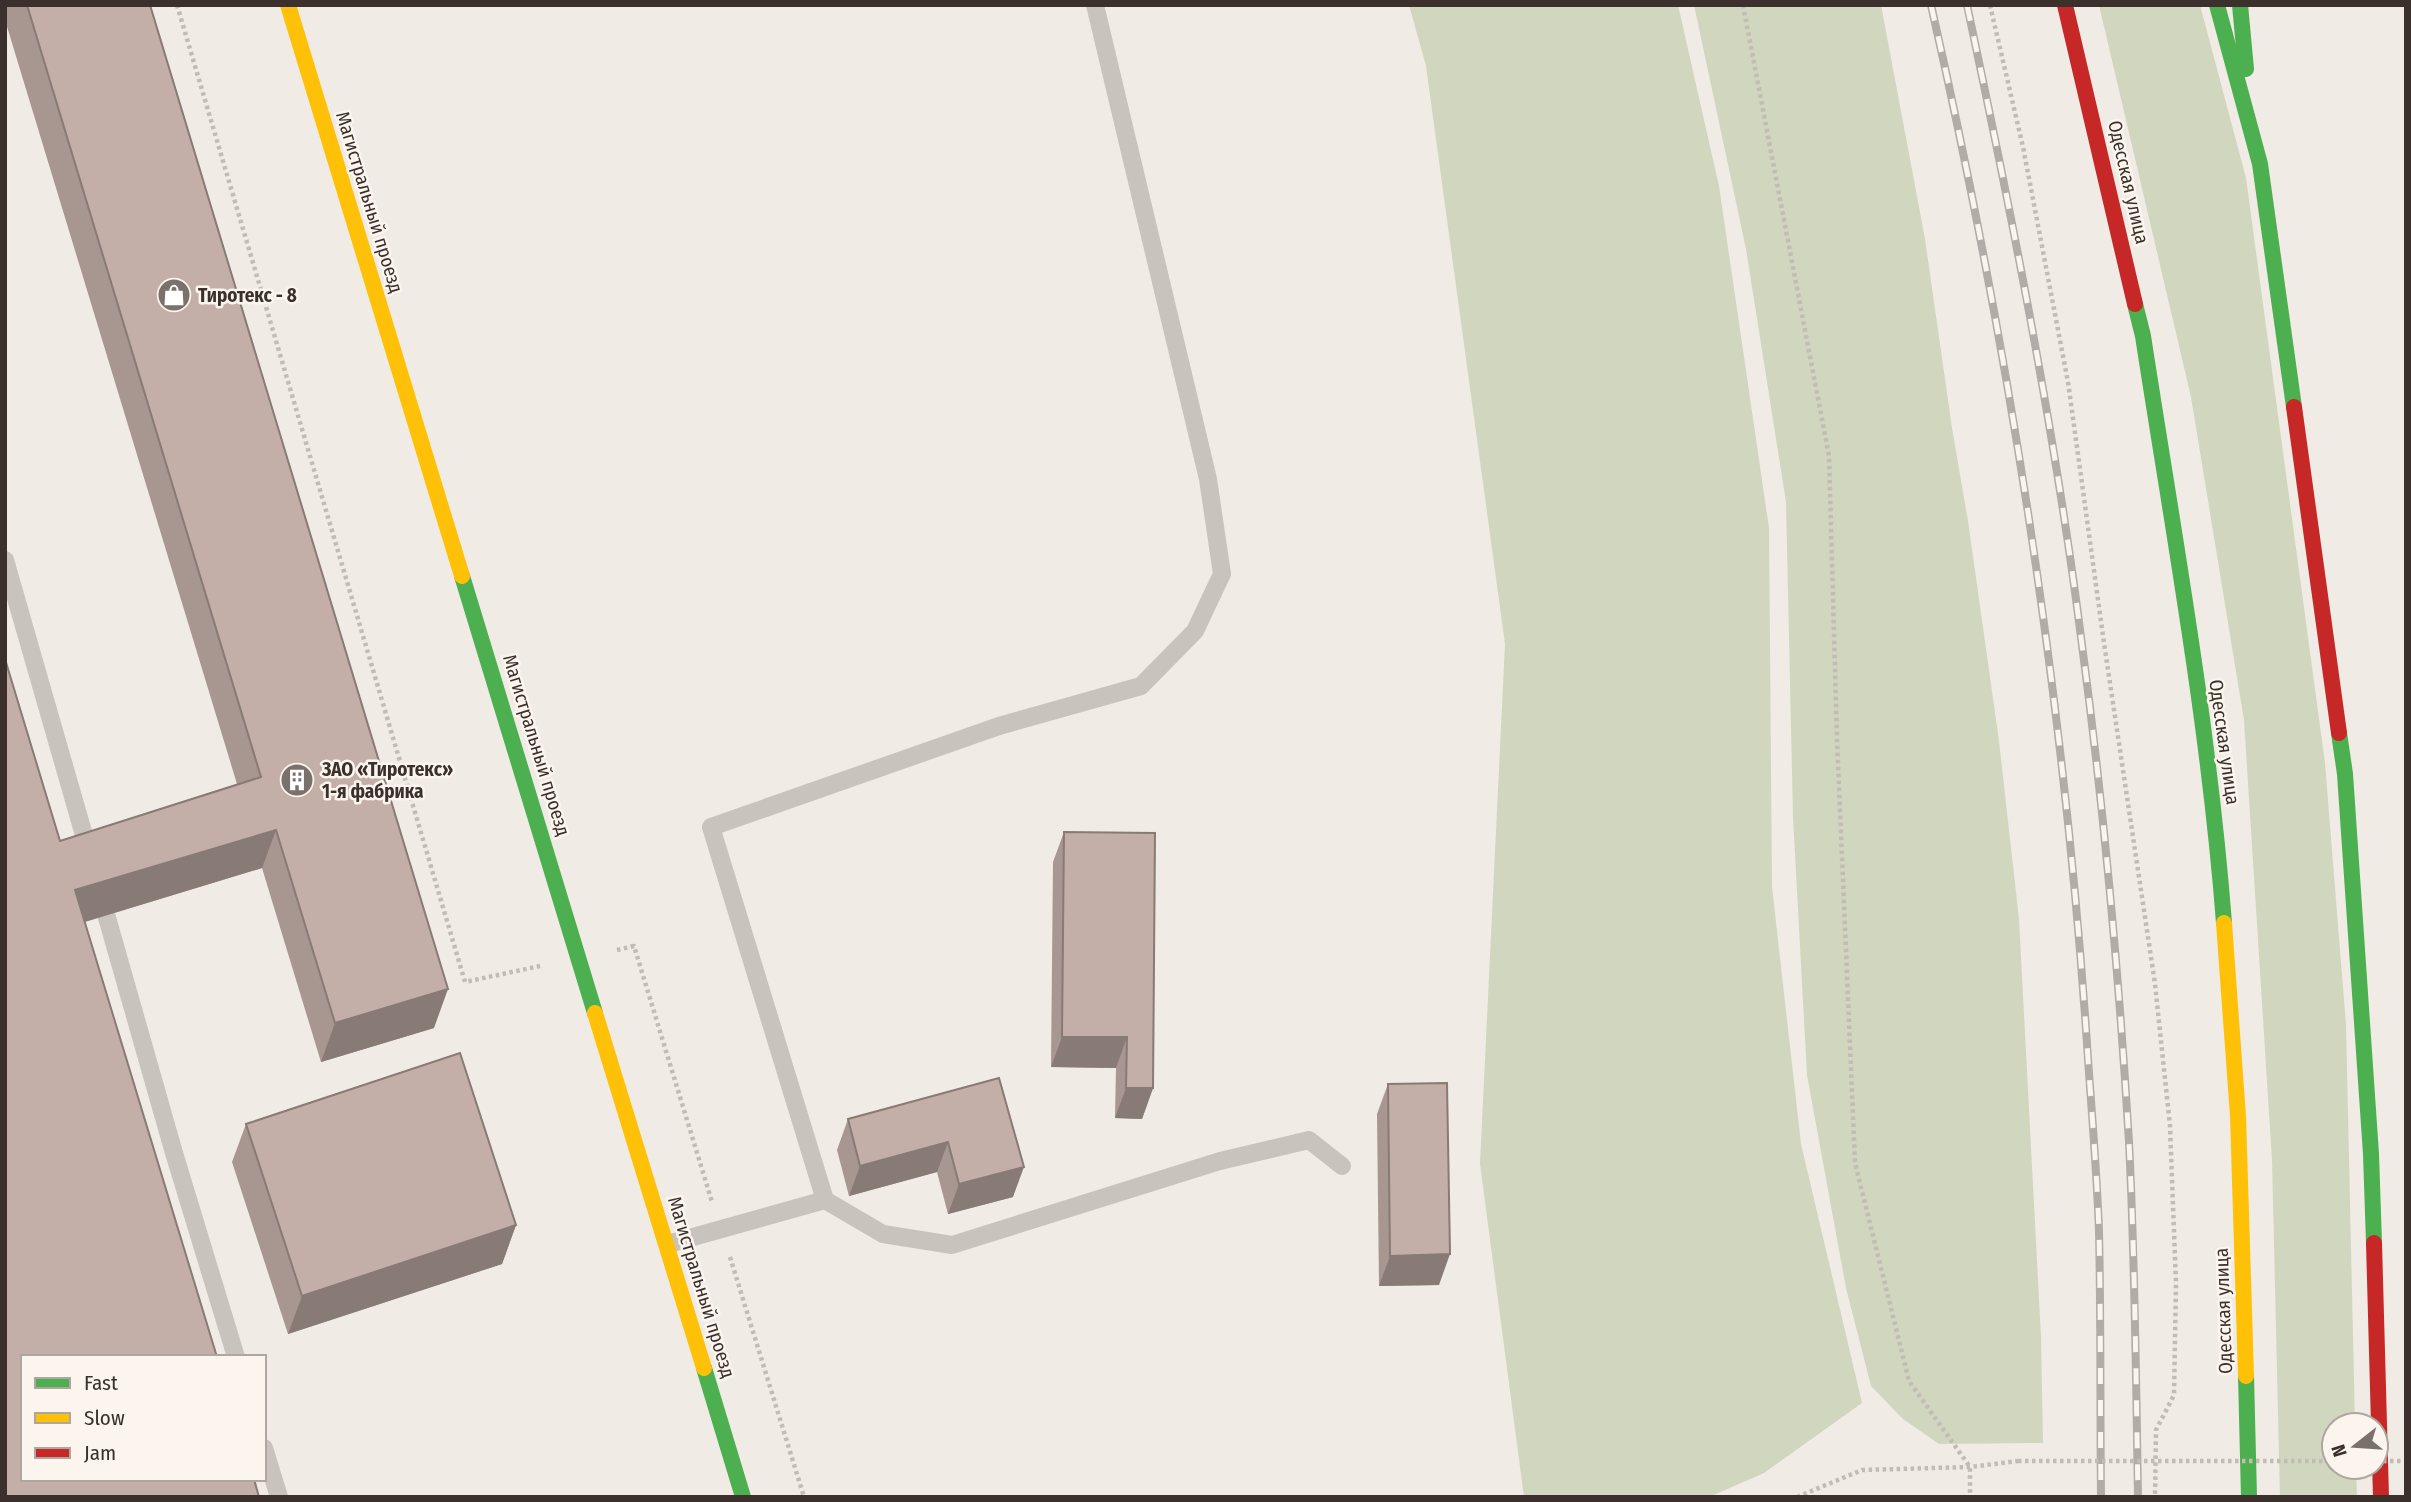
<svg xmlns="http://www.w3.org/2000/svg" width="2411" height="1502" font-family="'Fira Sans Condensed',sans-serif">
  <rect width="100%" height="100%" fill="#f0ebe5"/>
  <g fill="#d1d6bf">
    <path d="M1409,5h269l41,181 50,342 3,359 29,257 61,259 -98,70 -55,24h-185l-44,-333 25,-520 -79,-578z"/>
    <path d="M1694,5h187l44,234 27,189 16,93 31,220 20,178 22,418 2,106 -104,1 -36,-25 -32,-33 -25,-98 -39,-213 -14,-258 -7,-315 -40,-253z"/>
    <path d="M2099,5h101l46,173 79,585 21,262 9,400h-21v42h22l1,30h-77l-8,-337 -28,-440 -53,-323z"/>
  </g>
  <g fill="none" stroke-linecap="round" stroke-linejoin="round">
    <g stroke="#c2bbb6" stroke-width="4.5" stroke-dasharray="3.5 3.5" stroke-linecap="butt">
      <path d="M177,5l288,977 75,-16"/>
      <path d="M1743,5l86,451 8,283 18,424 54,218 61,86v30"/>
      <path d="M1990,5l33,142 45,235 36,261 51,341 15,142 6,158 -2,111 -18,35 -1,67"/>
      <path d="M617,950l17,-4 78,256"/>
      <path d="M730,1257l74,240"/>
      <path d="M1797,1497l65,-27 108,-3 48,-6"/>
    </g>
    <g stroke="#c9c3be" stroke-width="18">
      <path d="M1095,5l113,474 14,95 -27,57 -54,55 -142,40 -288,101 114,373 58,34 69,11 268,-84 89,-21 33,26"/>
      <path d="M5,560l85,296"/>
      <path d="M100,893l74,260 62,204"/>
      <path d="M668,1244l157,-44"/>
      <path d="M264,1448l15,49"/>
    </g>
    <g stroke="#4caf50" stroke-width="16">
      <path d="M2217,5l43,159 34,243"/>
      <path d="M2240,5l6,64"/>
      <path d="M2135,304l8,32c30,195 66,390 81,587"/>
      <path d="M462,576l133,437"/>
      <path d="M2339,733l6,41 26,380 3,89"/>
      <path d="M704,1368l39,129"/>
      <path d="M2246,1376l3,121"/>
    </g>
    <g stroke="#ffc107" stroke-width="16">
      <path d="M288,5l174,571"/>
      <path d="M2224,923l14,193 8,260"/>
      <path d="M595,1013l109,355"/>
    </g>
    <g stroke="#c62828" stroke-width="16">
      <path d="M2065,5l70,299"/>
      <path d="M2294,407l45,326"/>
      <path d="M2374,1243l7,254"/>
    </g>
    <defs>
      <g id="rail">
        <path d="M1931,5c79,347 134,699 157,1054 4,57 9,115 11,173 2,88 1,177 2,265"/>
        <path d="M1967,5c45,212 88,425 115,640 22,165 37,331 47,497 6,118 7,237 9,355"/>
      </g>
    </defs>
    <use href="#rail" stroke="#b1aca8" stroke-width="8"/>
    <use href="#rail" stroke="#fbf5ee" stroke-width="5" stroke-dasharray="16" stroke-linecap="butt"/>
    <g stroke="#c2bbb6" stroke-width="4.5" stroke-dasharray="3.5 3.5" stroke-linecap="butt">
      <path d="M2018,1461h316"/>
      <path d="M2376,1461h30"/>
    </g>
  </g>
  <g fill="#a89690">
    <path d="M5,5h145l284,1023 -113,34 -59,-194 -177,54 -25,-81 177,-57 -232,-764z"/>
    <path d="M1064,832l89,256 -11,31 -27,-1 1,-50 -65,-1 2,-205z"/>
    <path d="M999,1078l14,119 -65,17 -11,-42 -88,24 -12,-46 11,-31z"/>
    <path d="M1388,1084l51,201 -60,1 -2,-172z"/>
    <path d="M246,1124l270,101 -14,39 -214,70 -56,-172z"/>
  </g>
  <g fill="#887a75">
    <path d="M276,830l-14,38 -201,61 14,-39z"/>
    <path d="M448,989l-14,39 -113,34 14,-39z"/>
    <path d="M1062,1037h65l-11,31 -65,-1z"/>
    <path d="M1126,1088h27l-11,31 -27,-1z"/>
    <path d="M948,1142l-11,30 -88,24 11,-30z"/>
    <path d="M1024,1167l-11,30 -65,17 11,-30z"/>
    <path d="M516,1225l-14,39 -214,70 14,-38z"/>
    <path d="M1450,1254l-11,31 -60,1 11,-30z"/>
  </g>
  <g fill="#c3afa7" stroke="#887a75" stroke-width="2">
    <path d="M27,5h123l298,984 -113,34 -59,-193 -201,60 142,467h-194v122h231l5,18h-254v-838l55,182 201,-64z"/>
    <path d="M1064,832l91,1 -2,255h-27l1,-51h-65z"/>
    <path d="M460,1053l56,172 -214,71 -56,-172z"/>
    <path d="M999,1078l25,89 -65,17 -11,-42 -88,24 -12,-47z"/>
    <path d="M1447,1083l3,171 -60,2 -2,-172z"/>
  </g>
  <defs>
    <symbol id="shop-disc" viewBox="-11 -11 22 22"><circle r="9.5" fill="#7a716c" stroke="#fbf5ee"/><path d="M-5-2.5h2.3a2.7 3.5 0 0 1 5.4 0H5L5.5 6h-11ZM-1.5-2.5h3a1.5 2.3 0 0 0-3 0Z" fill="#fff"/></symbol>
    <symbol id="building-disc" viewBox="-11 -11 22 22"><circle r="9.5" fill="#7a716c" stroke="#fbf5ee"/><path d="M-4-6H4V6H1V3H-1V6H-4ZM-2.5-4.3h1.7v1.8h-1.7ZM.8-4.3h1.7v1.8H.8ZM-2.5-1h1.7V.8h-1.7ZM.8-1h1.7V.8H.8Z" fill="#fff"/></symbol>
  </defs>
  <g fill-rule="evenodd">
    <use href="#shop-disc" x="155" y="276" width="38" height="38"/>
    <use href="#building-disc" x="278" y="761" width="38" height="38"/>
  </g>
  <g text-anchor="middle" stroke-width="5" stroke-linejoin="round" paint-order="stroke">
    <g font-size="19" fill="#3b302b" stroke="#fbf5ee">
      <text transform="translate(2129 182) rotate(77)" y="7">Одесская улица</text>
      <text transform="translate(370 202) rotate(73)" y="7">Магистральный проезд</text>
      <text transform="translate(2225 742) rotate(82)" y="7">Одесская улица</text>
      <text transform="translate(537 745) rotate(73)" y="7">Магистральный проезд</text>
      <text transform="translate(702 1287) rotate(73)" y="7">Магистральный проезд</text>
      <text transform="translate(2223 1311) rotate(-92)" y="7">Одесская улица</text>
    </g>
    <g font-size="19" font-weight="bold" fill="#3b302b" stroke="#fbf5ee" text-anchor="start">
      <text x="198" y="302">Тиротекс - 8</text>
      <text x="322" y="776">ЗАО «Тиротекс»<tspan x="322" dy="22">1-я фабрика</tspan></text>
    </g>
  </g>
  <rect width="2411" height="1502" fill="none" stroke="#3b302b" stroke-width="14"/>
  <rect x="21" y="1355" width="245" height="126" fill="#fbf5ee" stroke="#aea6a0" stroke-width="2"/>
  <rect x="35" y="1378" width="35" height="10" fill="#4caf50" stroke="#aea6a0" stroke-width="2"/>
  <text x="84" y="1390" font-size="21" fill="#3b302b">Fast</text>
  <rect x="35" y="1413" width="35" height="10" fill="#ffc107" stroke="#aea6a0" stroke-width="2"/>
  <text x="84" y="1425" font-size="21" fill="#3b302b">Slow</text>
  <rect x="35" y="1448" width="35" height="10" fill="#c62828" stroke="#aea6a0" stroke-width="2"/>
  <text x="84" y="1460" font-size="21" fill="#3b302b">Jam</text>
  <g transform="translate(2355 1446) rotate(253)"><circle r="33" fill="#fbf5ee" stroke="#aea6a0" stroke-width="2"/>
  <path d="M0-5L12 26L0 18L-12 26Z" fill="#7a716c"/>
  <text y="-10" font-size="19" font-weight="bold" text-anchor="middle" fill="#3b302b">N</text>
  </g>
</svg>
